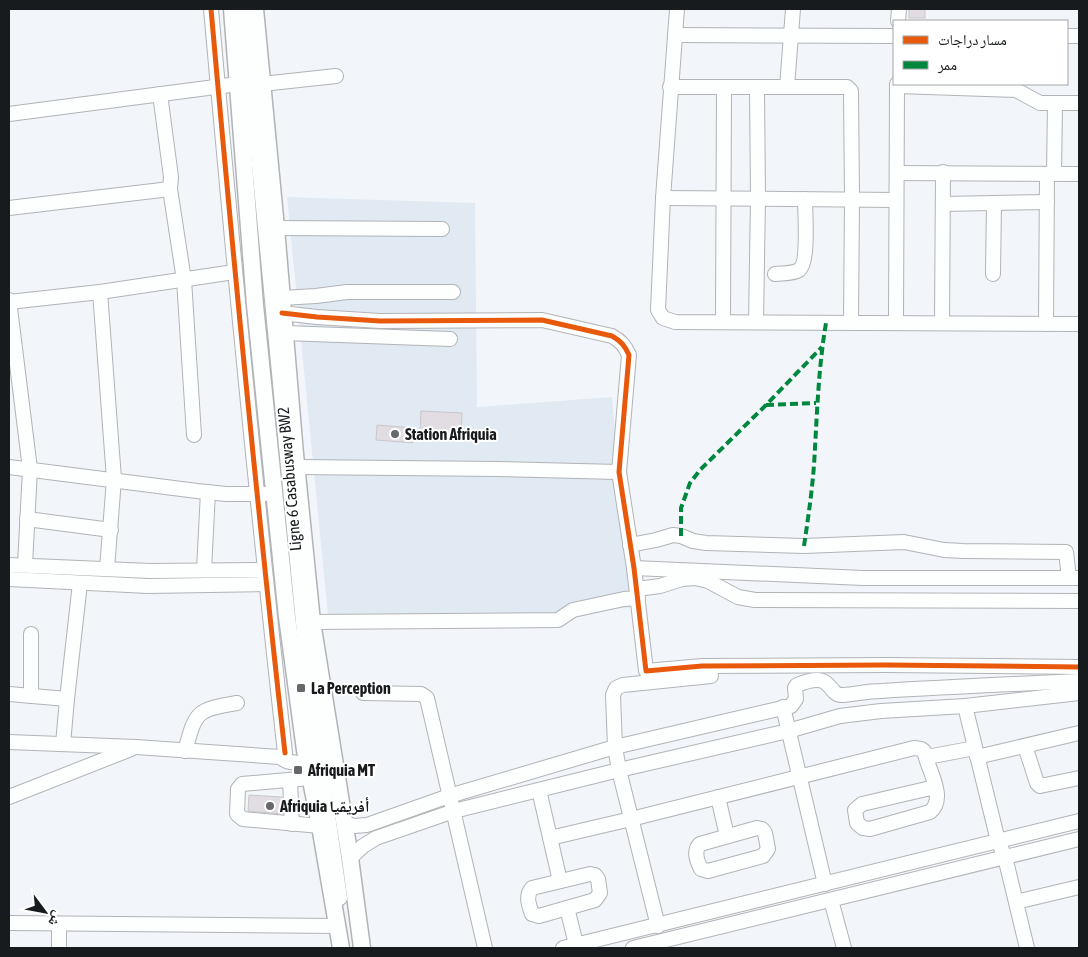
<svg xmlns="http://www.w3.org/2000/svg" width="1088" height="957" font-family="'Asap Condensed','Noto Naskh Arabic',sans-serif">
  <rect width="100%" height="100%" fill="#f2f6fa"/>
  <path fill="#e1eaf2" d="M287,197l188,6 2,204 135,-10 18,211 -301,18z"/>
  <g fill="#e2dde2" stroke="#c8c8cb">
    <rect x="909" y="9" width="16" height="9"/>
    <path d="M421,411l41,2 -1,21 -41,-2z"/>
    <path d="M377,425l37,3 -1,15 -37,-3z"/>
    <path d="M249,795l33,2 1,17 -35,-3z"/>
  </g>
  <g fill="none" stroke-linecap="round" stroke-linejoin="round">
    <defs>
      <g id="minor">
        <path d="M211,9c22,248 46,496 74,744"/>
        <path d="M244,9l65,676 31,213"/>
        <path d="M677,9l-14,189 -5,112 5,8 12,4 404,2"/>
        <path d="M898,21l1,-12"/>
        <path d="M675,35l219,1"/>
        <path d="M1067,36h12"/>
        <path d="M262,84l74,-8"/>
        <path d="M897,86l119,4 24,13h39"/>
        <path d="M670,87h177l4,4 1,108 -1,124"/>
        <path d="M787,87l6,-78"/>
        <path d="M160,94l11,83 -1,12 14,91 10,155"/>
        <path d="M9,114l229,-30"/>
        <path d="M897,173l182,1"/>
        <path d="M1054,174l1,-71"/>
        <path d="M663,198l233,2"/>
        <path d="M943,204l104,-2"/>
        <path d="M9,208l161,-19"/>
        <path d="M276,228l166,1"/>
        <path d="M775,274c7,-1 18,0 24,-4 10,-7 6,-57 6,-71"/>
        <path d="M993,274l1,-71"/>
        <path d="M100,292l14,187 -7,90"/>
        <path d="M281,298l35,-2 31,-4h106"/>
        <path d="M9,300l21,169 -5,96"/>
        <path d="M9,302l91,-10 134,-20"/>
        <path d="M282,313l35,4 63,4 162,-1 70,16c9,5 13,10 17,19l-10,117 15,96 12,103 56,-5 183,-1 194,2"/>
        <path d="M723,322l1,-234"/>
        <path d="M756,322l2,-123 -1,-111"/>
        <path d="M896,323l1,-239"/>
        <path d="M942,323l1,-151"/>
        <path d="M1046,324l1,-150"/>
        <path d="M284,333l166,6"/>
        <path d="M9,467l188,24 29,3h39"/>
        <path d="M296,467l201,2 122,3"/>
        <path d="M27,519l84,11"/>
        <path d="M630,545l26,-5 17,-5 8,1 12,5 13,2 98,3 100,-4 40,8 19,1 103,1 3,26"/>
        <path d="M9,565l141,6 114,-1"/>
        <path d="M634,568l229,10h216"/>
        <path d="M204,570l4,-78"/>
        <path d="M9,579l139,7 117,-2"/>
        <path d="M637,589l23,-3 22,-7 13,-1 13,3 30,16 17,3 324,1"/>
        <path d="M312,622l246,-2 15,-10 51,-11 14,-1"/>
        <path d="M363,693l58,1 6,4 58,250"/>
        <path d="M9,694l58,5"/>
        <path d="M31,696v-62"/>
        <path d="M965,706l33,135 7,16 22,91"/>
        <path d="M783,707l42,177"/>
        <path d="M9,742l127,5 144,10c10,9 25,5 38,3"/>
        <path d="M63,744l4,-45 13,-116"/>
        <path d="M1025,746l12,37 3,3 39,-8"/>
        <path d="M185,751c11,-40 11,-41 52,-48"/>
        <path d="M927,757l48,-9"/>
        <path d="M977,757l102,-24"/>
        <path d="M310,778l-68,6 -4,5 -1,25 6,5 77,7"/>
        <path d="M290,780l2,44"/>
        <path d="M539,790l21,91"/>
        <path d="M9,797l122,-48"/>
        <path d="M718,797l9,39"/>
        <path d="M344,823l10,3 13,-1 82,-29 166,-49 176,-41 5,-7 -1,-11 2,-3c38,-16 29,11 46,10 13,-1 25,-4 38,-4 66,-4 132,-7 198,-10"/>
        <path d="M757,828l5,1 3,4 3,16 -5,7 -55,15 -7,-2c-4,-8 -8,-18 -1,-25z"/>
        <path d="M550,838l81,-19 283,-71 7,1 3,2 3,10c5,15 18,39 3,51l-60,17 -7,-1 -6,-5 -2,-13 7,-6 73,-17"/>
        <path d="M350,858l13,-12 13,-8 78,-27 165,-41 169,-39 52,-15 41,-5 84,-5 114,-13"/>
        <path d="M590,874l5,1 3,4 2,14 -5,7 -56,16 -7,-2c-3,-9 -7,-18 0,-26z"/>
        <path d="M831,900l13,48"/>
        <path d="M1016,902l63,-15"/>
        <path d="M567,908l9,36"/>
        <path d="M9,923l328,3"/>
        <path d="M658,926l-39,-156 -4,-23 -2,-52 3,-7 7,-3 88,-9"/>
        <path d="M59,948v-24"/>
        <path d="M563,948l516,-127"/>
        <path d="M633,948l446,-109"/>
      </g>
      <g id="major">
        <path d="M232,9l23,296 32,312 18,133 15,76 21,122"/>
        <path d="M255,9l21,219 19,226 17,168 38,236 12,90"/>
      </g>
    </defs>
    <use href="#minor" stroke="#b1b3b6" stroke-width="16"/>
    <use href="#major" stroke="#b1b3b6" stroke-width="19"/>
    <use href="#minor" stroke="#fdfefe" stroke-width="14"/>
    <use href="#major" stroke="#fdfefe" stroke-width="16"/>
    <g stroke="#00873e" stroke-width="4" stroke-dasharray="8 4" stroke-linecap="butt">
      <path d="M766,405l50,-2"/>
      <path d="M681,536v-28l9,-25 10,-13 66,-65 56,-58"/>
      <path d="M804,546c4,-27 8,-54 10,-81 3,-48 4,-95 12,-142"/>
    </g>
    <defs>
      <g id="cycleway">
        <path d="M211,9c22,248 46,496 74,744"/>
        <path d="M282,313l35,4 63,4 162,-1 70,16c9,5 13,10 17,19l-10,117 15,96 12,103 56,-5 183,-1 194,2"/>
      </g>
    </defs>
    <use href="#cycleway" stroke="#fff" stroke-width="8"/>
    <use href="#cycleway" stroke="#e8590c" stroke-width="5"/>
  </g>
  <g fill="#64686a" stroke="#fff" stroke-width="2">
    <circle cx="395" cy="434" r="5"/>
    <rect x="296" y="683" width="10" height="10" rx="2.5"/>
    <rect x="293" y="765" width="10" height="10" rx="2.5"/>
    <circle cx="270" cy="806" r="5"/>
  </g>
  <g text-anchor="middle" stroke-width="4" stroke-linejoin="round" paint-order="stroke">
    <g font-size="16" font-weight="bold" fill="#181b1d" stroke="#fff" text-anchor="start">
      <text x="405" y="440">Station Afriquia</text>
      <text x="311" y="694">La Perception</text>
      <text x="308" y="776">Afriquia MT</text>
      <text x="280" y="812">Afriquia أفريقيا</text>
    </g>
    <g font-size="16" fill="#181b1d" stroke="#fff">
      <text transform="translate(289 479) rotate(-95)" y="6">Ligne 6 Casabusway BW2</text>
    </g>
  </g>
  <rect width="1088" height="957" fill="none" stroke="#181b1d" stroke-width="20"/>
  <rect x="893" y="20" width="175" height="65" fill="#ffffff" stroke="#a3a4a5"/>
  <rect x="903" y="36" width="25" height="8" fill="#e8590c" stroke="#a3a4a5"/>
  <text x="938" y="45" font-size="15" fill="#181b1d">مسار دراجات</text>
  <rect x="903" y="61" width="25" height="8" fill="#00873e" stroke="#a3a4a5"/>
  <text x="938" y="70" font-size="15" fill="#181b1d">ممر</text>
  <g transform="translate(45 912) rotate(122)" stroke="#ffffff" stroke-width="4" paint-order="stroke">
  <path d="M0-4L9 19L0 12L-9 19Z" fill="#181b1d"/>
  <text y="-8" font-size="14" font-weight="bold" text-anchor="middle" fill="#181b1d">ش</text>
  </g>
</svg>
